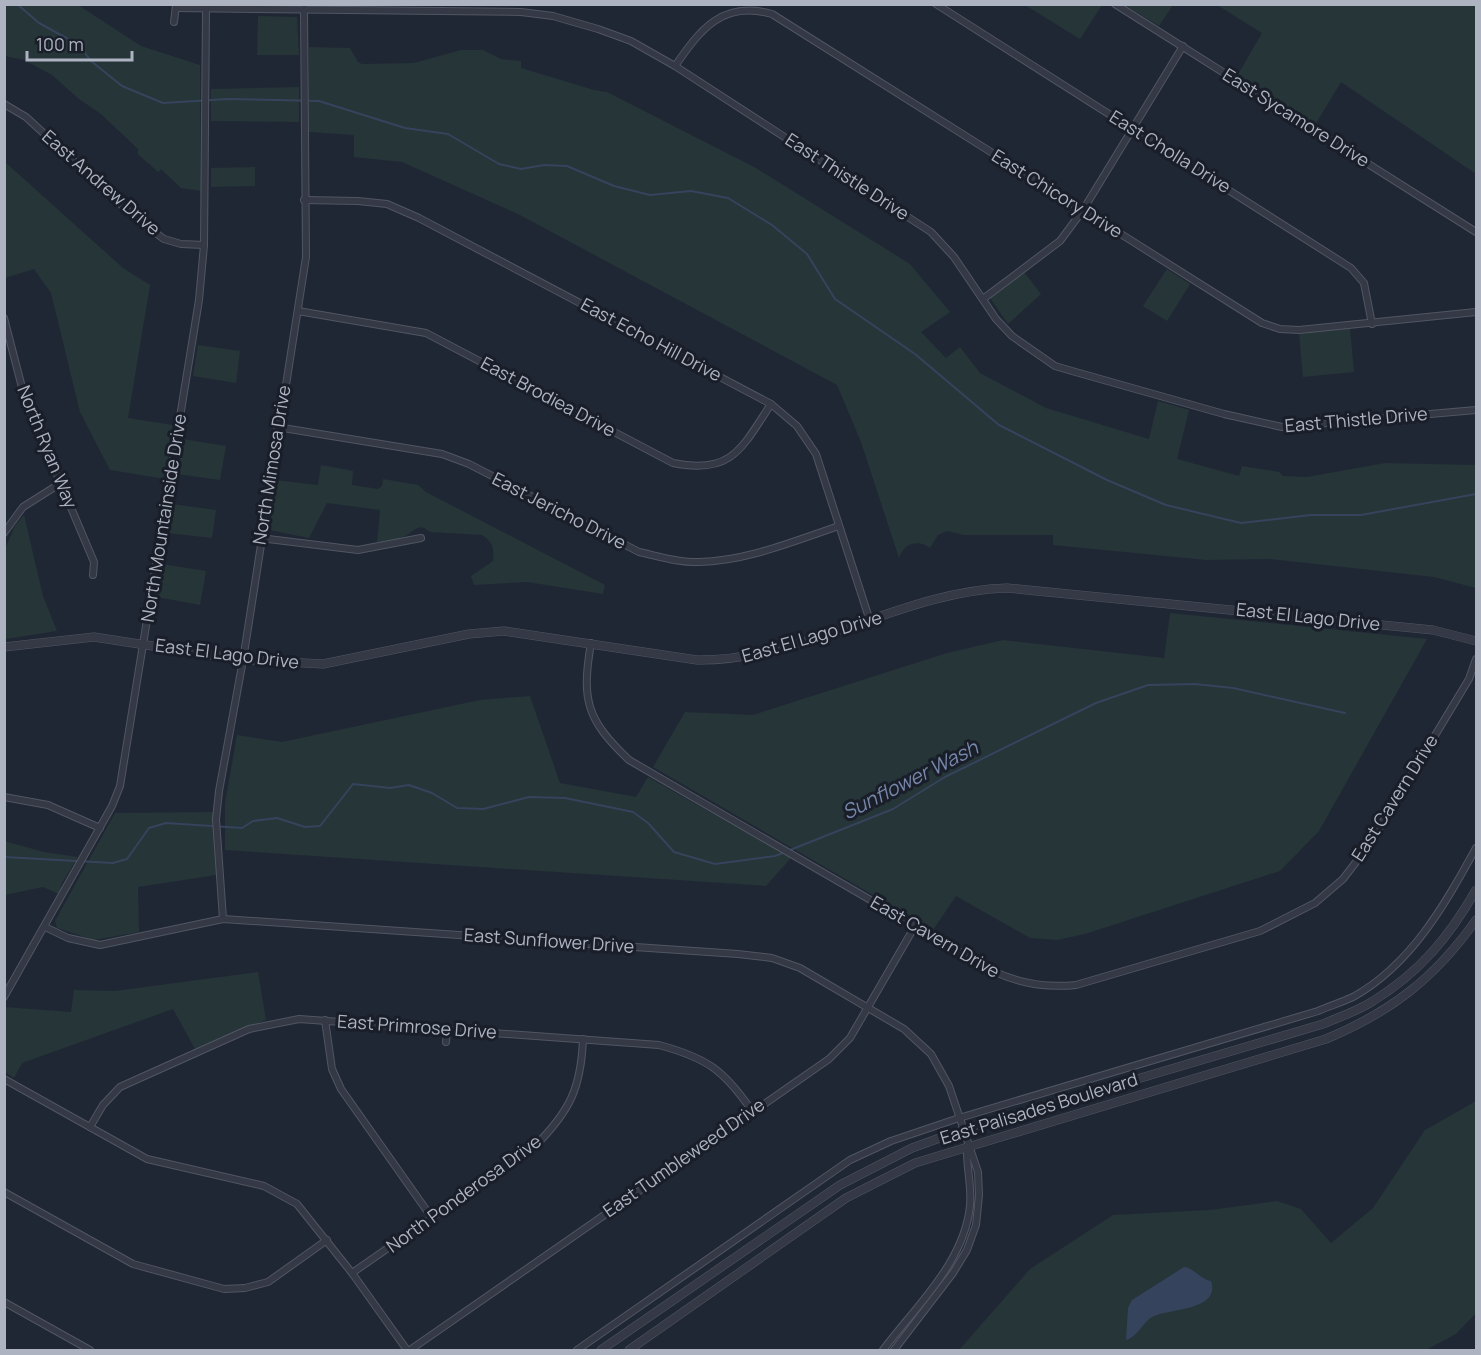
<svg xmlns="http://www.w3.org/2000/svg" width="1481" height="1355" font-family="Manrope,sans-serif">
  <rect width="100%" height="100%" fill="#202734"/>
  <g fill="#253538">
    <path d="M5,4l73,1 63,41 59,19 1,126 -20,-3 -20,-19 -3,3 -20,-18v-5l-37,-35 -22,-15 -27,-24 -28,-15 -19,-4z"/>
    <path d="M1025,5h77l-22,34z"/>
    <path d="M1125,5h48l-14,21z"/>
    <path d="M1217,5h259v169l-135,-92 -26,43 -78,-49 25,-43z"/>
    <path d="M258,16l39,1 2,38h-42z"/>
    <path d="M309,47l41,1 8,14 4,2 52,-1 47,-13h22l18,9 20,2v7l73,22 13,2 149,76 154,96 40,48 -29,20 25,26 14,-11 20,26 66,35 103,31 9,-38 31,9 -12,49 62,17 3,-10 37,6 4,4 24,1 78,-14 91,2v123l-42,-11 -165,-18 -63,1 -153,-15v-10h-89l-17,-4 -9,4 -8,13c-12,-9 -26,-5 -31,10l-38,-116 -24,-57 -319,-171 -116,-52 -48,-5v-22l-45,-3z"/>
    <path d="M299,87v35l-88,-1v-32z"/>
    <path d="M5,162l118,106 27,17 -22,133 45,7 -8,54 -55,-9 -30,-58 -29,-119 -17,-24 -29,9z"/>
    <path d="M255,167v19l-44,1v-19z"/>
    <path d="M1167,269l23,15 -23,37 -24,-15z"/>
    <path d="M1024,272l17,22 -33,30 -18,-26z"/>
    <path d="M1350,328l4,44 -51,5 -4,-44z"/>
    <path d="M198,345l42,6 -4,32 -43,-7z"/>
    <path d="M182,439l44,7 -6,34 -43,-6z"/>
    <path d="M321,465l32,6 -1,14 26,4 4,-3 1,-7 35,6 8,7 179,93 -2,9 -76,-12 -53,3 -3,-9 22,-15c1,-13 0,-19 -11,-26l-52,-3c-11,-10 -15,-1 -25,4 -8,4 -19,5 -28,7l3,-33 -53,-7 -18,35 -40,-8 6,-50 43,5z"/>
    <path d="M172,504l44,6 -4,28 -45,-5z"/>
    <path d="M24,515l19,81 14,35 -51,8 -1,-90 10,-23z"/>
    <path d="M162,564l44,7 -6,34 -43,-8z"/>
    <path d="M1170,613l257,26 -108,192 -39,40 -195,63 -28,6 -27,-2 -74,-42 -23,34 -280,-163 32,-55 68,3 194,-62 56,-13 161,18z"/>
    <path d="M530,696l30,87 76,14 12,-20 143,81 -25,28 -541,-36v-47l12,-68 45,7 198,-42z"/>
    <path d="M213,812l3,63 -78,12 1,45 -45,8 -37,-12 -2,-7 60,-108z"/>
    <path d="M4,841l40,11 34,5 -16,26 -3,11 -16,-7 -38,8z"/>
    <path d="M258,972l8,48 -71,29 -22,-40 -151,54 -8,15 -9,-6v-65l66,5 3,-22 41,1z"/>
    <path d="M1476,1101v212l-20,21 -30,16h-467l71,-81 83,-54 97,-5 67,-9 24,8 30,34 42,-35 52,-78z"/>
  </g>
  <path fill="#36435c" d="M1184,1267c10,1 16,12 27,14 10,29 -41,28 -57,35 -11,5 -16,21 -28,24l2,-32 4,-8z"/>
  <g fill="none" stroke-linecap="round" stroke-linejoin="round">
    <g stroke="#36435c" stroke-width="2">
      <path d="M17,4l22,19 40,22 12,16 31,25 41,17 65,-4 91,2 86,27 43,6 51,30 22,5 23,-4 23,1 47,20 36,9 41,-4 37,7 44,27 35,29 28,45 80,55 84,71 108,55 59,25 75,18 70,-8h50l115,-21"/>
      <path d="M4,857l109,6 14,-4 22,-31 17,-5 76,5 11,-7 24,-3 28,9 15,-1 33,-42 37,4 19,-3 23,8 25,15 26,1 46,-12 36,1 68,14 15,11 26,29 41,12 60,-8 118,-47 52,-32 151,-74 52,-18 47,-1 38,4 112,25"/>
    </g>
    <defs>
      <g id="minor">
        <path d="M936,4l415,264 13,15 8,41"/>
        <path d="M1115,4l361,228"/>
        <path d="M176,8l345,4 32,4 45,13 33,12 44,25 256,166 23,25 42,62 16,17 43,30 17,5 152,43 58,13 194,-17"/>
        <path d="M174,22l2,-17"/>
        <path d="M675,66c25,-36 47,-66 97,-52l490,309 18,6 19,1 177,-18"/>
        <path d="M4,104l22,13 113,104 25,18 17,5 23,1"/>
        <path d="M304,200l54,1 29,3 32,14 352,186 26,22 19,28 54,167"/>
        <path d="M983,299l77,-58 23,-31 100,-164"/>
        <path d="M298,311l128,22 247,130c59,12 69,-15 98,-59"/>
        <path d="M4,318l21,81 69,163 -1,13"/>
        <path d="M277,427l165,27 27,10 170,88c19,4 40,11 60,10 48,-1 95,-21 140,-36"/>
        <path d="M4,533l19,-26 38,-24"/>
        <path d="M260,538l98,12 63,-12"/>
        <path d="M591,643c-10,58 -4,77 38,117l364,211c27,13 53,17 83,14l184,-54 55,-28 28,-24 26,-34 100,-166 7,-20"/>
        <path d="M4,797l44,8 52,23"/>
        <path d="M223,919l-7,-100 3,-28 24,-131 63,-403 -2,-248"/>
        <path d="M45,927l23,11 32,7 123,-26 515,35 34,4 28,10 104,61 27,25 18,32 29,86 1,23 -3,30 -9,25 -14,23 -59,77"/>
        <path d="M4,997l108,-191 8,-20 79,-486 5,-55 2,-236"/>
        <path d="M325,1020l7,49 9,20 91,129"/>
        <path d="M446,1042l1,-12"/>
        <path d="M4,1079l143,80 117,27 33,18 55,69 55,77"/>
        <path d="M90,1127l13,-22 17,-18 129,-58 50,-10 360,26c48,13 65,25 93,66"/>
        <path d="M4,1192l129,72 91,25 21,-1 23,-6 59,-42"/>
        <path d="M352,1273l183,-127c35,-35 46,-58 48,-107"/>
        <path d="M4,1302l86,48"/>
        <path d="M410,1350l419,-291 21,-21 65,-112"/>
        <path d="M577,1350l273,-190 41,-19 68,-23 359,-107c12,-5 24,-9 35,-14 59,-33 92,-93 123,-149"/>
        <path d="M883,1350c33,-44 81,-87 87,-144 2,-20 -4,-40 -3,-60"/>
      </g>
      <g id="tertiary">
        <path d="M4,647l90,-10 149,23 80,4 146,-30 35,-3 193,29c109,1 205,-69 310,-72l426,42 43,11"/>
        <path d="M601,1350l239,-165 72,-37 36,-13 375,-111c16,-7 35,-13 50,-23 47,-29 76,-64 103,-111"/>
        <path d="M629,1350l217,-152 69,-35 411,-124c65,-27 109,-61 150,-119"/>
      </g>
    </defs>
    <use href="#minor" stroke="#515663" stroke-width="8"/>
    <use href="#tertiary" stroke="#515663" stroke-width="9"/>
    <use href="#minor" stroke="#343945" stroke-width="6"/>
    <use href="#tertiary" stroke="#343945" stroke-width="8"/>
  </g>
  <g text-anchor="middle" stroke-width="6" stroke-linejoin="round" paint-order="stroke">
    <g font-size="18" fill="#aeb3c2" stroke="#191e29">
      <text transform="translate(1296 118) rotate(32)" y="6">East Sycamore Drive</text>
      <text transform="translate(1170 152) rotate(32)" y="6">East Cholla Drive</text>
      <text transform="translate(847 177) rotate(33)" y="6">East Thistle Drive</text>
      <text transform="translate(101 183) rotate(41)" y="6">East Andrew Drive</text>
      <text transform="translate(1057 194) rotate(32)" y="6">East Chicory Drive</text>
      <text transform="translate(651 340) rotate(28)" y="6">East Echo Hill Drive</text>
      <text transform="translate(548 397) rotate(28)" y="6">East Brodiea Drive</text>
      <text transform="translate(1356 420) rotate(-5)" y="6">East Thistle Drive</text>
      <text transform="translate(47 447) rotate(68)" y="6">North Ryan Way</text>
      <text transform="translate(272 465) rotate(-81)" y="6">North Mimosa Drive</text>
      <text transform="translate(559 511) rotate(27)" y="6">East Jericho Drive</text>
      <text transform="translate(164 518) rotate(-81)" y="6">North Mountainside Drive</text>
      <text transform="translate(1308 617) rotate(6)" y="6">East El Lago Drive</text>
      <text transform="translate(812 637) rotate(-16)" y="6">East El Lago Drive</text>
      <text transform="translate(227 654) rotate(7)" y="6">East El Lago Drive</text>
      <text transform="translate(1395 798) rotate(-58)" y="6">East Cavern Drive</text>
      <text transform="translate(935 937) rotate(30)" y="6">East Cavern Drive</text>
      <text transform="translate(549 941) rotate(4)" y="6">East Sunflower Drive</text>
      <text transform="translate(417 1027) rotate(4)" y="6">East Primrose Drive</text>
      <text transform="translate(1039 1109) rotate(-17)" y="6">East Palisades Boulevard</text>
      <text transform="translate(684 1158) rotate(-35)" y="6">East Tumbleweed Drive</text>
      <text transform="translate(464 1194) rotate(-36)" y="6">North Ponderosa Drive</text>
    </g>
    <g font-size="20" font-style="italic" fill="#7787a9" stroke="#191e29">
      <text transform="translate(910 780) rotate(-27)" y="7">Sunflower Wash</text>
    </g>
  </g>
  <rect width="1481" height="1355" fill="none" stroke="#aeb3c2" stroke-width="12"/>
  <path d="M27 51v9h105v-9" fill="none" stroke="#aeb3c2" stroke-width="3"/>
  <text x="36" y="51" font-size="18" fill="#aeb3c2" stroke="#191e29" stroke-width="4.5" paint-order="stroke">100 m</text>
</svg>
